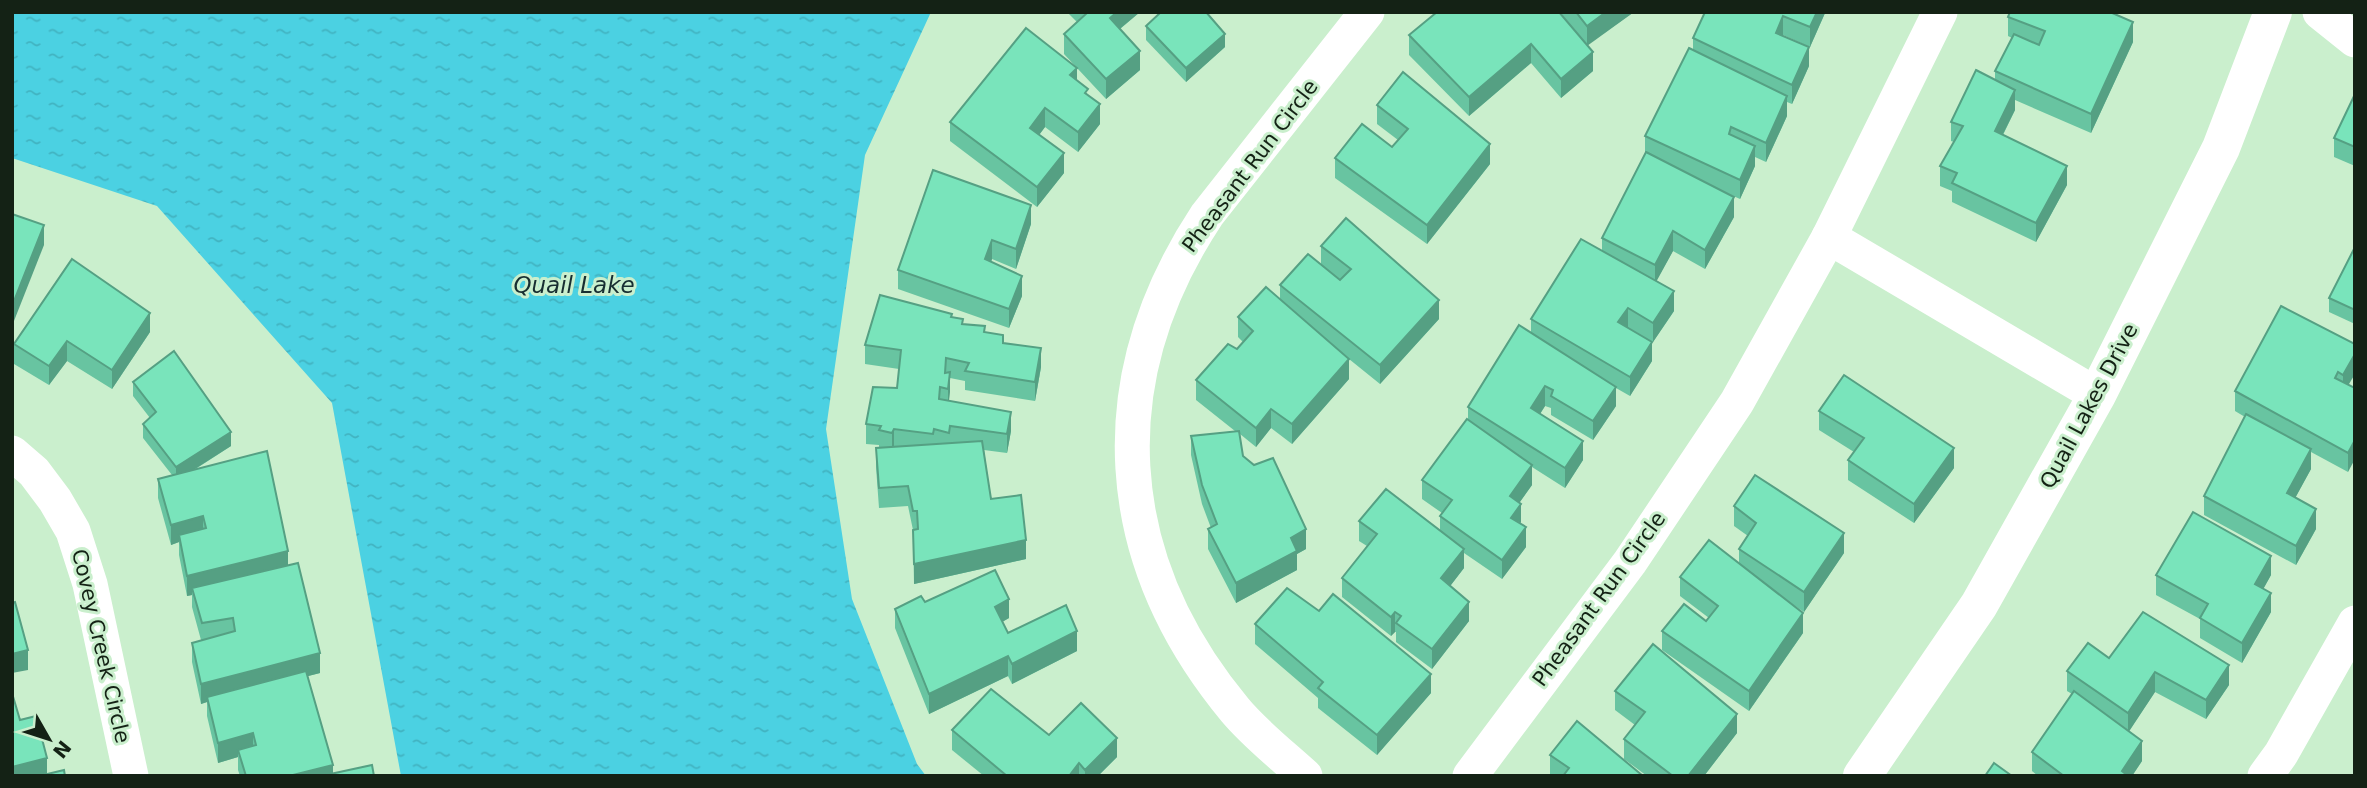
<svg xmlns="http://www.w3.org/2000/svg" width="2367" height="788" font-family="'DejaVu Sans',sans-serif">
  <defs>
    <pattern id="water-ripples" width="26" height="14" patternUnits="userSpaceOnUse" patternTransform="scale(1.75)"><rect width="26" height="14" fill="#4bd1e2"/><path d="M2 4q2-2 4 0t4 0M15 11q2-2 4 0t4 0" fill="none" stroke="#41b3c1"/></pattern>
  </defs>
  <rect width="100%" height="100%" fill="#caefcd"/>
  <path fill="url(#water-ripples)" d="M12,12h919l-66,143 -39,274 26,170 65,165 9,12h-525l-69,-373 -175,-197 -145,-48z"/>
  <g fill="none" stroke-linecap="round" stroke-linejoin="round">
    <g stroke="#fff" stroke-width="35">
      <path d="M2320,12l35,28"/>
      <path d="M1829,237l268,158"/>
      <path d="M12,453l22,19 21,28 18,31 17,53 41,192"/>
      <path d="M1305,776c-23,-21 -50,-42 -70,-66 -126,-152 -137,-330 -28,-495l160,-203"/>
      <path d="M1470,776l160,-214 107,-160 92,-165 111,-225"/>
      <path d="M2265,776l16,-22 74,-131"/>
    </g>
    <path stroke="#fff" stroke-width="38" d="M1862,776l117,-171 118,-210 124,-247 52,-136"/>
  </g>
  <g fill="#68c4a1">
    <path d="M1067,12h73l-20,17 20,41 -34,29 -42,-45v-20l13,-12z"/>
    <path d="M1560,12h74l-47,33 6,26 -32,27 -30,-35 -62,53 -60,-61v-20l165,-5z"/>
    <path d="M1705,12h120v1l-15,34 -27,-12v1l26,30 -17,38 -5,-2v14l-21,46 -11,-5v9l-15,33 -20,-9 14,27 -29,52 -32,-18 -17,30 18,30 -21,31h-1v19l-22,35 -14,-8v18l-23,34 -42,-25v-7l-6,-2 -5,8 43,46 -18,28 -33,-21v18l-13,18 1,21 6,23 -24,32 -38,-26v15l-14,18 19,35 -37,48 -36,-27v-10h-1l-4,4 -49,-39v-19l25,-32 -8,-5v-20l81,9v-14l2,-3 -20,-14v-19l46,-60v-13l63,-75v-13l71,-68v-13l43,-83v-19l48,-86v-12z"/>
    <path d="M2010,12h108l-1,3 16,27 -42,91 -76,-33v10l-12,25 64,50 -31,57 -84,-40v-11l-12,-5v-20l14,-24 -3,-1v-19l44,-42v-9l17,-33 -4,-2v-19z"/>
    <path d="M1146,26l79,21 -39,35 -40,-42z"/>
    <path d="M1077,80l11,15 12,29 -22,28 -33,-25 -6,8 25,38 -27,34 -87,-66v-19z"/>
    <path d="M2355,94v72l-21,-9v-19z"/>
    <path d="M1377,105l113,59 -63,80 -92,-66v-20l57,-11 6,-7 -21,-16z"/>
    <path d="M2355,197v24l-2,-1v-19z"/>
    <path d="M1031,224l-15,45 -24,-10 -1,3 31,34 -13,32 -111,-39v-19z"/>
    <path d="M1321,246l118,73 -59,65 -31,-25v20l-57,65 -21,-16 -15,19 -16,-13 3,22 63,93 -9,5v16l-61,33 -28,-54v-20l3,-1 -9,-24 -11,-49v-19l44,-5 -39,-31v-20l41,-31 6,-7 -5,-5v-20l42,-17v-15l41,-20z"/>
    <path d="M2355,247v77l-26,-12v-14z"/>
    <path d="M952,317l11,7 22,8 56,35 -6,34 -70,-11v-9l-15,-3 -1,23 62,30 -4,22 -23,-3 7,49 35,60 -112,25 -1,-54 -5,-24 -29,2 -3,-41v-19h3v-3l-13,-1v-20l31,-36 2,-19 -34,-5v-19z"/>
    <path d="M150,332l-38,57 -45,-28 -18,24 -35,-21v-20z"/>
    <path d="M2355,344l-7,41v87l-37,-20v17l-16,29 21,31 -20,36 -92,-50v-19l41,-79 -10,-6v-20z"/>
    <path d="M133,382l98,64 -37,24 94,95 32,108 -12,3 25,97 41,3h-134l-2,-6v-13l-20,6 -11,-47v-14l-6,2 -9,-42v-19l9,-3 -9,-33v-12l-5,1 -8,-41v-13l-8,3 -13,-47v-19l14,-4 -29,-37v-14l7,-6 -17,-22z"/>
    <path d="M1819,411l135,57 -40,55 -66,-43v-20l6,-8 -35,-22z"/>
    <path d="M1734,506l110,47 -40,59 -18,-12 17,33 -54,78 -87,-61v-19l44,-10 3,-3 -29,-22v-19l59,-14v-14l9,-13 -14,-10z"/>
    <path d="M2156,575h115l-8,14 8,23 -29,51 -42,-25v-19l-44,-24z"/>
    <path d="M925,602l84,16 -7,4 6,11 69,18 -65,33 -4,-8 -79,38 -34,-86v-19z"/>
    <path d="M1255,624l176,69 -54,62 -59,-47v-10l-63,-54z"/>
    <path d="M2109,658l120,27 -23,34 -51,-27 -26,39 13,30 -10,15h-94l-6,-5v-19l40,-58 -5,-3v-20z"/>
    <path d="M1615,691l122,42 -33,43h-57l-23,-17v-20l11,-14 -20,-15z"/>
    <path d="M952,730l97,5 68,22 -19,19h-114l-32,-26z"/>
    <path d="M1550,755l93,21h-91l-2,-2z"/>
  </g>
  <g fill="#55a083">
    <path d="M1117,12h23l-30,25v-19z"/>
    <path d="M1606,12h28l-47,34v-20z"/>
    <path d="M1817,12h8v1l-15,34v-20z"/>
    <path d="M1783,16v19l-7,18v-20z"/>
    <path d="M2133,22v20l-42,91v-19z"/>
    <path d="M1225,34v13l-39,35v-14z"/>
    <path d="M1531,44v19l-62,53v-19z"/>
    <path d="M1809,47v19l-17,38v-19z"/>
    <path d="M1140,51v19l-34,29v-20z"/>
    <path d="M1593,52v19l-32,27v-19z"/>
    <path d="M1077,68v19l-7,-12z"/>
    <path d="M2015,90v20l-20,40v-19z"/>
    <path d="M1787,96v20l-21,46v-19z"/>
    <path d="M1100,104v20l-22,28v-20z"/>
    <path d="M1045,108v19l-15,20v-19z"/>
    <path d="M1490,144v20l-63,80v-19z"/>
    <path d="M1755,146v20l-15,33v-19z"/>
    <path d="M1064,153v20l-27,34v-20z"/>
    <path d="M2067,166v19l-31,57v-19z"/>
    <path d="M1734,197v20l-29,52v-19z"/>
    <path d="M1031,205v19l-15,45v-20z"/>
    <path d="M44,225v20l-32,81v-20z"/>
    <path d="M1673,231v20l-18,33v-19z"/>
    <path d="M992,240v19l-7,19v-19z"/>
    <path d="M1022,276v20l-13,32v-19z"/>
    <path d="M1674,291v20l-21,31v-19z"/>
    <path d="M1439,300v19l-59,65v-19z"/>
    <path d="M1628,308v20l-10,-6z"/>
    <path d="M150,313v19l-38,57v-19z"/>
    <path d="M67,341v20l-18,24v-19z"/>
    <path d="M1652,342v19l-22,35v-19z"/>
    <path d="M1041,348v19l-6,34v-19z"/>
    <path d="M2355,354v20l-12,20v-19z"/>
    <path d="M1349,359v20l-57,65v-20z"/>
    <path d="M950,372v20l-2,16v-19z"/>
    <path d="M1545,386v20l-14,22v-20z"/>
    <path d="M1616,387v19l-23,34v-19z"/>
    <path d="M1271,409v19l-15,19v-19z"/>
    <path d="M1011,412v19l-4,22v-19z"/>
    <path d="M894,429v19l-2,4v-19z"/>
    <path d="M231,432v14l-55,35v-14z"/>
    <path d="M2355,440v19l-7,13v-19z"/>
    <path d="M1583,441v19l-18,28v-20z"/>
    <path d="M1954,448v20l-40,55v-19z"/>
    <path d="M2311,449v20l-24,44v-20z"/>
    <path d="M1532,465v20l-22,31v-20z"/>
    <path d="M1521,504v19l-10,-5z"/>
    <path d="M2316,509v20l-20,36v-19z"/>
    <path d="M203,516v20l-24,-1v7l-8,3v-20z"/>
    <path d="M1526,527v20l-24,32v-19z"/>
    <path d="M1306,529v20l-9,5v16l-61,33v-20l55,-45z"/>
    <path d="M1844,533v20l-40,59v-20z"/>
    <path d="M1026,540v19l-112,25v-20z"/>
    <path d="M1464,549v19l-23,30v-20z"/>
    <path d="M288,551v20l-96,17v7l-5,1v-20z"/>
    <path d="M2271,556v19l-16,29v-20z"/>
    <path d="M2271,593v19l-29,51v-20z"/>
    <path d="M1009,599v19l-14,8v-19z"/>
    <path d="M1469,602v19l-37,48v-20z"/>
    <path d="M1395,612v20l-4,4v-19z"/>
    <path d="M1803,613v20l-54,78v-20z"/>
    <path d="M1077,631v20l-65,33v-20z"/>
    <path d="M28,650v20l-16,3v-19z"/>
    <path d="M320,653v20l-112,29 -1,-5v5l-6,2v-20z"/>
    <path d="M1008,656v20l-79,38v-20z"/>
    <path d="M2229,665v20l-23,34v-19z"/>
    <path d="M2155,672v20l-27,41v-20z"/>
    <path d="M1431,674v19l-54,62v-20z"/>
    <path d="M1737,714v19l-33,43h-16z"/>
    <path d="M253,733v20l-15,-3v7l-20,6v-20z"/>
    <path d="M1117,738v19l-19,19h-13v-6z"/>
    <path d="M2142,741v20l-10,15h-10v-5z"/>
    <path d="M47,758v18h-35v-9z"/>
    <path d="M1079,763v13h-10z"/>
    <path d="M333,765v11h-44z"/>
  </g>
  <g fill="#79e4bb" stroke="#55a083" stroke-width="2">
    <path d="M1086,12h31l-7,6 30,33 -34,28 -42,-45 23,-21z"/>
    <path d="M1161,12h45l19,22 -39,34 -40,-42z"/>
    <path d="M1437,12h122l34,40 -32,27 -30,-35 -62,53 -60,-62z"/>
    <path d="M1576,12h30l-19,14z"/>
    <path d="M1705,12h112l-7,15 -27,-11 -7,17 33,14 -17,38 -99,-47z"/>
    <path d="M2010,12h100l23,10 -42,92 -96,-43 19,-37 25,11 6,-14 -37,-14z"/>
    <path d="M1026,28l51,40 -7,7 18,14 -3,4 15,11 -22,28 -33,-24 -15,20 34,25 -27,34 -87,-65z"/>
    <path d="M1689,48l98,48 -21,47 -35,-16 -2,7 26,12 -15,34 -95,-44z"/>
    <path d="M1976,70l39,20 -20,41 72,35 -31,57 -84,-40 5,-10 -17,-7 23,-40 -12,-4z"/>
    <path d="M1403,72l87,72 -63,81 -92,-67 27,-34 30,23 16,-18 -31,-24z"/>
    <path d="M2355,94v53l-21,-9z"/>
    <path d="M1646,152l88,45 -29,53 -32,-19 -18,34 -53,-27z"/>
    <path d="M933,170l98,35 -15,44 -24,-9 -7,19 37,17 -13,33 -111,-39z"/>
    <path d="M12,214l32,11 -32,81z"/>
    <path d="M1346,218l93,82 -59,65 -100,-80 28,-31 32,26 11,-11 -30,-23z"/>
    <path d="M1581,239l93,52 -21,32 -25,-15 -10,14 34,20 -22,35 -99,-58z"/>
    <path d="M2355,247v63l-26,-12z"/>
    <path d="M72,259l78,54 -38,57 -45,-29 -18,25 -35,-22z"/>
    <path d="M1266,287l83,72 -57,65 -21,-15 -15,19 -60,-48 32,-36 9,5 16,-18 -15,-14z"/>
    <path d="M880,295l72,19 -1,3 12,2 -1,5 23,2 -1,6 19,3v8l38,5 -6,34 -70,-11 4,-8 -23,-5 -1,15 5,-1 -2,17 -8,-2 -1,12 72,13 -4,22 -57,-8 -1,7 -15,-4 -1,5 -39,-5 -2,4 -13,-3 2,-4 -15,-2 7,-37 24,1 4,-38 -36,-5z"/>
    <path d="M2281,306l74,38v10l-12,21 -5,-3 -3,6 20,10v52l-7,13 -113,-62z"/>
    <path d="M1519,325l97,62 -23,34 -42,-25 2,-6 -8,-4 -14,22 52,33 -18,27 -97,-61z"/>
    <path d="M174,351l57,81 -55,35 -33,-43 13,-12 -23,-30z"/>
    <path d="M1844,375l110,73 -40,56 -66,-44 16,-22 -45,-27z"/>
    <path d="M2246,414l65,35 -24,44 29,16 -20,37 -92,-50z"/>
    <path d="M1467,419l65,46 -22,31 11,8 -10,14 15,9 -24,33 -62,-44 12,-16 -30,-20z"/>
    <path d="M1239,431l4,25 11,9 19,-7 33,71 -15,9 6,13 -61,32 -28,-54 9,-5 -15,-39 -11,-49z"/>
    <path d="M982,441l9,58 30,-4 5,45 -112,24 -1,-34 5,-1 -1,-18h-4l-5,-25 -29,2 -3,-40z"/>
    <path d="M267,451l21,100 -101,25 -8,-41 27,-7 -3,-12 -32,9 -13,-46z"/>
    <path d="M1755,475l89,58 -40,59 -65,-43 17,-26 -22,-17z"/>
    <path d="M1386,489l78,60 -23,29 28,24 -37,47 -36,-26 5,-7 -6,-4 -4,5 -49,-39 35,-44 -18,-13z"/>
    <path d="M2193,512l78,44 -16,28 16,9 -29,50 -42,-25 8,-14 -52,-29z"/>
    <path d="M1709,540l94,73 -54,78 -87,-60 22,-27 22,17 12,-15 -38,-29z"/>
    <path d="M298,563l22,90 -119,31 -9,-41 43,-12 -2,-13 -31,5 -10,-35z"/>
    <path d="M995,570l14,29 -14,8 13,26 58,-28 11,26 -65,33 -4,-8 -79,38 -34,-85 26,-13 4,6z"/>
    <path d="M1287,588l32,23 14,-17 98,80 -54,61 -59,-47 5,-6 -68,-58z"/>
    <path d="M15,602l13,48 -16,4v-51z"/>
    <path d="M2143,612l86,53 -23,35 -51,-28 -27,41 -61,-42 21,-28 21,15z"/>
    <path d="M1653,644l84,70 -49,62h-15l-49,-37 21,-27 -30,-21z"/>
    <path d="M306,671l27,94 -44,11h-43l-8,-26 18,-5 -3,-12 -35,10 -11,-46z"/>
    <path d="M991,689l58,46 32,-32 36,35 -32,32 -6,-7 -10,13h-62l-55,-46z"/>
    <path d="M2074,691l68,50 -20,30 6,5h-64l-32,-24z"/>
    <path d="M12,693l8,27 16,-4 11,42 -35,9z"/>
    <path d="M1577,721l66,55h-80l6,-8 -19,-13z"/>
    <path d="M1994,763l18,13h-27z"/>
    <path d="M372,765l2,11h-53z"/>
    <path d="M64,770l1,6h-26z"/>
  </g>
  <g text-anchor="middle" stroke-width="6" stroke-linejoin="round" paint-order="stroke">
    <g font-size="21" fill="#142215" stroke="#caefcd">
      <text transform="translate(1250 166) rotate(-53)" y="7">Pheasant Run Circle</text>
      <text transform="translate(2089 406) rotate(-62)" y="7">Quail Lakes Drive</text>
      <text transform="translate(1599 599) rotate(-54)" y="7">Pheasant Run Circle</text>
      <text transform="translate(101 646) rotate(77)" y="7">Covey Creek Circle</text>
    </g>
    <g font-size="23" font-style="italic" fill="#172e31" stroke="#caefcd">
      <text x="574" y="293">Quail Lake</text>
    </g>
  </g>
  <rect width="2367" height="788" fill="none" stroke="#142215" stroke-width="28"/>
  <g transform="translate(49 739) rotate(129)" stroke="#caefcd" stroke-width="5" paint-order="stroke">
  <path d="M0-5L12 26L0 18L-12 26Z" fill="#142215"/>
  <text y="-10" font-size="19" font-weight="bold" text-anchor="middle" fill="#142215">N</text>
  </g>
</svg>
